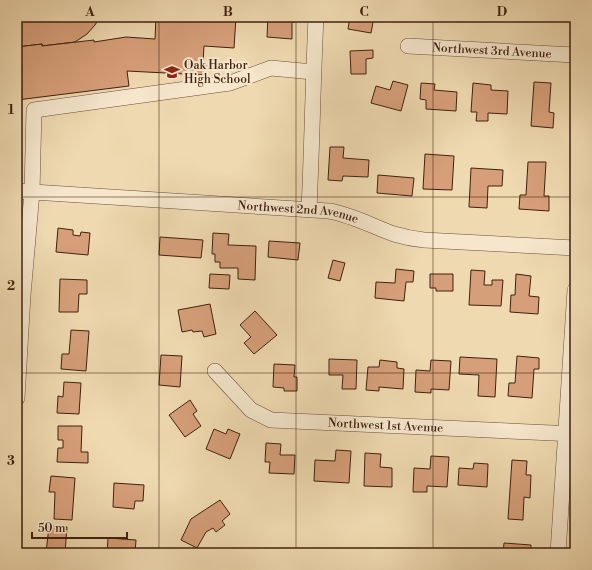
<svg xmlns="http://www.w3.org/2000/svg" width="592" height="570" font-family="'Libre Bodoni',serif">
  <rect width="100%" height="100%" fill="#efd9b0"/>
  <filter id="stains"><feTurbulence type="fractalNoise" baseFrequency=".005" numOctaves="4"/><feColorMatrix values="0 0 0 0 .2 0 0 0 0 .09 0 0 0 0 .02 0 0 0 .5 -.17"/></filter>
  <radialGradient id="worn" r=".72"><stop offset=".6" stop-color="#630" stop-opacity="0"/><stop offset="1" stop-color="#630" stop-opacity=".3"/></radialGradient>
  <g fill="#d69f79" stroke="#402110">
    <path d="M17,17h83l-5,8 -8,9 -12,8 -33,4v-2l-25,3z"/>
    <path d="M156,17h80l-2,31 -30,-2 -1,17h3l-1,12 -78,-4 2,15 -112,14v-53l25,-3v2l52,-6v2l32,-5 29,2z"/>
    <path d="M268,17h27v5h-3v17l-25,-2z"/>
    <path d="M350,17h24l-3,16 -23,-4z"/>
    <path d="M373,50v8l-7,1v15h-15l-1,-23z"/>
    <path d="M393,81l15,4 -7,26 -30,-8 5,-17 14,4z"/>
    <path d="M534,82l17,1 -2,29 5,1 -1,15 -22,-2z"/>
    <path d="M421,83l14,1 -1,6 23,2 -1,19 -30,-2v-9l-6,-1z"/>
    <path d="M473,83l18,2v5l17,1 -1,23 -19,-1v8h-12l1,-9h-6z"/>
    <path d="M330,147h14l-1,11 26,2 -1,17 -25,-1 -1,5 -14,-1z"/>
    <path d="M425,154l29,2 -2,34 -29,-1z"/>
    <path d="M528,162h18l-2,34h5v15l-30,-2 1,-14h6z"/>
    <path d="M471,168l32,2 -1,16h-14l-1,22 -18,-1z"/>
    <path d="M378,175l36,3 -2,18 -35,-3z"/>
    <path d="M58,228l15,2v5l7,1 1,-4 9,1 -2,22 -32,-3z"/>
    <path d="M213,233l16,1 -1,11 28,1 -1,34 -17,-1v-11h-18v-6h-5v-8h-3z"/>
    <path d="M160,237l43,3 -2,18 -42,-3z"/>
    <path d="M269,241l31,2 -2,17 -30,-3z"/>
    <path d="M333,260l12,3 -5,18 -12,-3z"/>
    <path d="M396,269l18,2 -1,11h-7l-2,19 -29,-3 1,-16 19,1z"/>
    <path d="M471,270l14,1 -1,14h8v-5h11l-2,26 -32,-1z"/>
    <path d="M210,274l20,1 -1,14 -20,-1z"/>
    <path d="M430,274h23v17h-17v-3h-6z"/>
    <path d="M516,274l15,2 -2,20 10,1 -1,17 -28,-2 1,-17h4z"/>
    <path d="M60,279l27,1v14h-8l-1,18h-19z"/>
    <path d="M210,304l6,30 -12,3 -2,-6 -9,1 -1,-2 -10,2 -4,-22z"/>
    <path d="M255,311l22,24 -23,19 -10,-11 7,-6 -11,-12z"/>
    <path d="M71,330l18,1 -3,40 -25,-2 1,-15h7z"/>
    <path d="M161,355l21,1 -2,31 -21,-2z"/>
    <path d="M517,356l22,2v11h-5l-2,29 -24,-2 1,-13h6z"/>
    <path d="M460,357l37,2 -2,38 -17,-1 1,-21 -20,-1z"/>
    <path d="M329,359l28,1 -1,29h-14l1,-14h-14z"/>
    <path d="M380,360l17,2v6l7,1 -1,20 -24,-2v4l-13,-1 2,-23h11z"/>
    <path d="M431,360l20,1 -2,29 -18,-1v4l-16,-1 1,-22 14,1z"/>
    <path d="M274,364l21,1 -1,12h3v14h-13v-3l-11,-1z"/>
    <path d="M64,382l17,1 -2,31 -22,-1 1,-17 5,1z"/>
    <path d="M190,400l7,11 -4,3 8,12 -16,11 -16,-22z"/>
    <path d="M58,426h24l-1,26h7v11l-31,-1 1,-14h5v-8h-5z"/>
    <path d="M214,429l12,5 2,-5 12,5 -10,25 -24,-10z"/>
    <path d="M266,443l15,1 -1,11h15l-1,19 -25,-1 1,-11h-5z"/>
    <path d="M336,450l15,1 -2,32 -35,-2 1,-21 20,1z"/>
    <path d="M365,453l16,1 -1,13 12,1v19l-28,-1z"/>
    <path d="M431,456l18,1 -2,30 -20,-1v6h-14l1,-24 16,1z"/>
    <path d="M512,460l15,1 -1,14h5l-1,23 -6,-1 -1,23 -15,-1z"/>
    <path d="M474,463l14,1 -1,23 -29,-2 1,-17 14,1z"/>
    <path d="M51,476l24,2 -3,42 -18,-1 1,-27h-6z"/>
    <path d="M114,483l30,2 -1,16h-8l-1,8 -21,-2z"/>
    <path d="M220,500l10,14 -8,7 3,4 -9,7 -3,-4 -7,4 -9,16 -16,-8 10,-21z"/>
    <path d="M49,526l18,1 -2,26h-19z"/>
    <path d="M108,538l28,2 -1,13h-28z"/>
    <path d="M504,543l27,2v8h-28z"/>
    <path d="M310,549l28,2v2h-28z"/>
  </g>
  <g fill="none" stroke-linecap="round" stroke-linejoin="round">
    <defs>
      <g id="minor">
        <path id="s1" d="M408,46l167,9"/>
        <path id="s2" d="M17,191l312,20c23,4 43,15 65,23 10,3 20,5 30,6l151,8"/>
        <path d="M309,209c3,-64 4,-128 7,-192"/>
        <path id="s3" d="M215,371l36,39 20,10 304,14"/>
        <path d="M17,398l6,-103 9,-103 2,-82 196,-27 41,-15 42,4"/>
        <path d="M558,553l17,-263"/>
      </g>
    </defs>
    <use href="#minor" stroke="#6c4f38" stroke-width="16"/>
    <use href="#minor" stroke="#f5e6cc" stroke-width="15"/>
  </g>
  <path fill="none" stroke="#402110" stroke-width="1" stroke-opacity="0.55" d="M159,17v536M296,17v536M433,17v536M17,197h558M17,373h558"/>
  <defs>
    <symbol id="school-bare" viewBox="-9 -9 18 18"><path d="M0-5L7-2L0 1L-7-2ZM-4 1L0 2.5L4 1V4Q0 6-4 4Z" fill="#8f2418" stroke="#f5e6cc" stroke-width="2.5" paint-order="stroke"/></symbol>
  </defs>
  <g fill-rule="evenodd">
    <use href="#school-bare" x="161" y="61" width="22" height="22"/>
  </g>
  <g text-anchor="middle" stroke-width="4" stroke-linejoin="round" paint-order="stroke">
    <g font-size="12" fill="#402110" stroke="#f5e6cc">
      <text dy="4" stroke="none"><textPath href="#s1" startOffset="84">Northwest 3rd Avenue</textPath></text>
      <text dy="4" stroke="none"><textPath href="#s2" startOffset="282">Northwest 2nd Avenue</textPath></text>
      <text dy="4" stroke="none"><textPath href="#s3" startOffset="190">Northwest 1st Avenue</textPath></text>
    </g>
    <g font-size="12" fill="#402110" stroke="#f5e6cc" text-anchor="start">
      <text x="184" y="69">Oak Harbor<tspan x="184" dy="14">High School</tspan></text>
    </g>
  </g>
  <rect width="592" height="570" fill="none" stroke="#efd9b0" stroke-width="44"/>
  <path d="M32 532v6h95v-6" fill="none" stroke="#402110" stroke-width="2"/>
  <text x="38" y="532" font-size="12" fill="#402110" stroke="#f5e6cc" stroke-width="3" paint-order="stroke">50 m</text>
  <rect x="22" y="22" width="548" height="526" fill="none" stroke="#402110" stroke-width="1.5"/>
  <g font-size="13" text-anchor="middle" font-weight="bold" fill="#402110">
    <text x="90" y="16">A</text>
    <text x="228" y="16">B</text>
    <text x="364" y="16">C</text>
    <text x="502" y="16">D</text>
    <text x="11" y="114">1</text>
    <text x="11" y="290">2</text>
    <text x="11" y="465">3</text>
  </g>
  <rect width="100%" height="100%" filter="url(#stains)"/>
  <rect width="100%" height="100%" fill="url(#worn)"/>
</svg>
